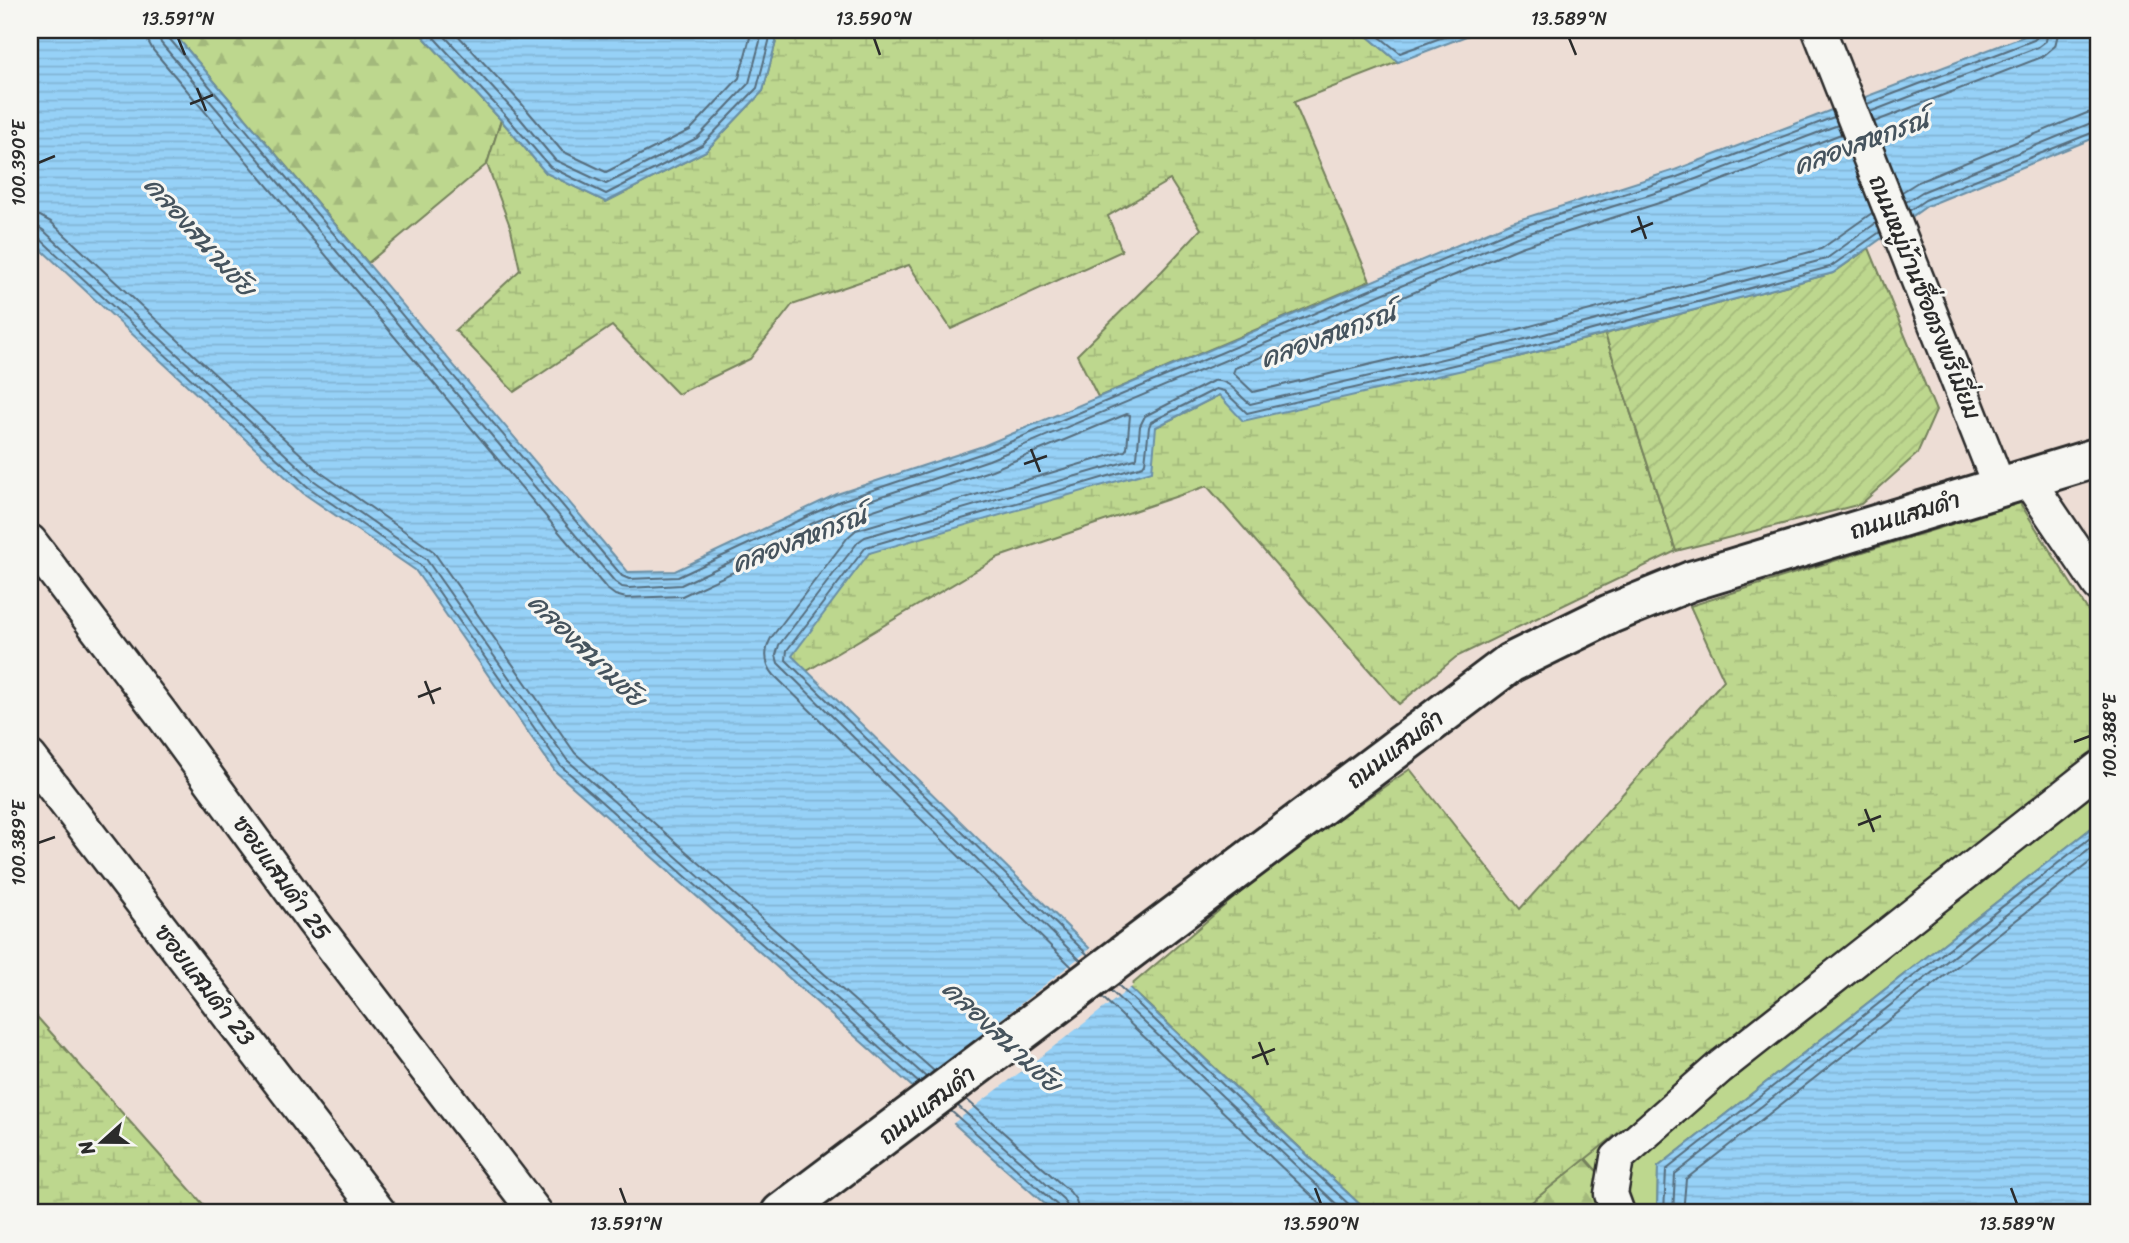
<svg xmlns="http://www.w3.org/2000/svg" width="2129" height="1243" font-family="Sriracha,'Playpen Sans Thai',sans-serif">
  <defs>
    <pattern id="forest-firs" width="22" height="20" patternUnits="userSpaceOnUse" patternTransform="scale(1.75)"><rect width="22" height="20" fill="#bdd78e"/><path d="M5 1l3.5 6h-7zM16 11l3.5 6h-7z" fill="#a3b97b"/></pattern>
    <pattern id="wetland-marsh" width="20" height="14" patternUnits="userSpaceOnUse" patternTransform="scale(1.75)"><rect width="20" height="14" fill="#bdd78e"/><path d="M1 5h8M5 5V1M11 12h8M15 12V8" fill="none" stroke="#a3b97b"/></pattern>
    <pattern id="garden-furrows" width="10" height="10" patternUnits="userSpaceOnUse" patternTransform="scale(1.75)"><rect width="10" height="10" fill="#bdd78e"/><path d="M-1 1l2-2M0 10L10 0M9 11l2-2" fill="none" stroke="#a3b97b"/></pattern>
    <pattern id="water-rules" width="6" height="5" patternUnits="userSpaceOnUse" patternTransform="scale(1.75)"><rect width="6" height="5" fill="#96d1f7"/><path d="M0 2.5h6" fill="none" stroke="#81b4d4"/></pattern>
  </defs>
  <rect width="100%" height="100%" fill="#edddd5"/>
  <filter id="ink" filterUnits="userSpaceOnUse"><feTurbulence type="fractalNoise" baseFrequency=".0143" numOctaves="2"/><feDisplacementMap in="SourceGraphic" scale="14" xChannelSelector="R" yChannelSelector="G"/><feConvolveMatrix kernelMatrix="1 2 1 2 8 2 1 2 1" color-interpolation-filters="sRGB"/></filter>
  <g filter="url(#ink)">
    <path fill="#bdd78e" stroke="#74815c" stroke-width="2" d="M2099,749v73l-441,345 -1,46h-23l-49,-55z"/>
    <g fill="url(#forest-firs)" stroke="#74815c" stroke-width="2">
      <path d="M171,30h246l84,90 -14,44 -119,99z"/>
      <path d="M1585,1158l49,55h-116z"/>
    </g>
    <g fill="url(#wetland-marsh)" stroke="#74815c" stroke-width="2">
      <path d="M779,30h581l38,32 -104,40 76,179 -272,116 -21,-42 85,-84 39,-42 -31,-49 -62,36 14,35 -171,78 -42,-64 -117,40 -42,54 -72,35 -66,-68 -98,66 -59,-62 65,-60 -9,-41 -24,-65 14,-44 45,53 60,29 100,-51 57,-60z"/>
      <path d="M1605,334l71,217 -220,106 -57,47 -192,-218 -208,71 -192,114 -16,-16 78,-102 287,-126 63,-32 291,-36z"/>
      <path d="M2020,503l79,125v121l-581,464h-149l-240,-226 153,-130 128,-88 110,140 204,-229 -34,-74z"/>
      <path d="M30,1009l181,204h-181z"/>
    </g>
    <path fill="url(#garden-furrows)" stroke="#74815c" stroke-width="2" d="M1869,248l67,163 -19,43 -56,50 -185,47 -71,-217 228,-61z"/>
    <g fill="url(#water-rules)" stroke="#6b8fa5" stroke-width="2">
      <path d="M30,30h141l457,542 47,-1 162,-77 146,-48 529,-224 163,-52 365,-140h59v106l-172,70 -94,67 -323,86 -267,62 -24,-26 -63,32 -4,44 -283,82 -77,103 348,342 229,215h-314l-500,-442 -140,-201 -112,-77 -273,-254z"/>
      <path d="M417,30h362l-16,61 -57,60 -100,51 -60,-29 -45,-53z"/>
      <path d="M1360,30h122l-84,32z"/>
      <path d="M2099,822v391h-442l1,-46z"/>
    </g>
    <path fill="#edddd5" d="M1094,946l39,40 -182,139 -40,-35z"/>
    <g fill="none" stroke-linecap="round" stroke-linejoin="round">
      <g stroke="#566d7d" stroke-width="2">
        <path d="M147,30l1,11 5,9 454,539 8,6 11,3 56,-2 165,-77 145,-49 135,-56 3,1 -3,33 -2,3 -269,79 -8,7 -77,101c-7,13 -7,25 3,37l298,292"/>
        <path d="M157,30l4,13 454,539 7,5 7,1 52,-3 162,-76 146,-49 528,-223 163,-52 158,-60"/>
        <path d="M166,30l2,7 454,539 7,3 49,-2 162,-76 146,-49 528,-223 163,-52 157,-60"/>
        <path d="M427,30l79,86 44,51 56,27 96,-49 55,-57 15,-58"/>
        <path d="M439,30l74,80 42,50 51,24 91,-46 52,-55 14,-53"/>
        <path d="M453,30l68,73 41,48 44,21 84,-42 49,-52 13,-48"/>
        <path d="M1371,30l29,23 62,-23"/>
        <path d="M1867,104l167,-64 5,-5v-5"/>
        <path d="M1870,112l168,-65 8,-6 2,-11"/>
        <path d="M1874,122l168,-65 13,-11 4,-16"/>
        <path d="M1841,134l-157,61 -163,52 -286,121 -2,5 20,19 251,-59 317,-84 51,-36"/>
        <path d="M1902,192l16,-10 169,-69 12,-2"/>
        <path d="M1906,202l16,-10 169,-69 8,-1"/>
        <path d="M1909,211l16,-11 174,-70"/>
        <path d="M30,215l10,1 11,6 269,250 113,79 142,202 359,318"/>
        <path d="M30,225l7,1 6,4 270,250 113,79 141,201 359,317"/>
        <path d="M30,234l7,2 271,251 112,78 141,201 358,317"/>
        <path d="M1088,955l-302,-295 1,-10 79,-103 277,-81 2,-3 4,-36 2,-5 65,-33 8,2 23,22 262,-61 321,-85 50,-35"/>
        <path d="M1081,961l-303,-298 -2,-8 3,-10 79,-103 7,-5 270,-78 2,-2 3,-31 5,-10 68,-35c18,-2 24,14 37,23l256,-60 320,-85 50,-36"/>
        <path d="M1118,985l240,228"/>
        <path d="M1111,991l235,222"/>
        <path d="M1102,997l228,216"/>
        <path d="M966,1099l104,93 6,8 3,13"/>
        <path d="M958,1106l105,93 4,7 1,7"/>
        <path d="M951,1111l106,94 2,8"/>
        <path d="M1664,1213l2,-43 433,-339"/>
        <path d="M1673,1213l2,-39 424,-332"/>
        <path d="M1683,1213l3,-34 413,-324"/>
      </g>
      <defs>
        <g id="street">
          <path d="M1819,30l180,456"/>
          <path d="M2028,480l71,105"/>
          <path d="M30,541l130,171 152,208 224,293"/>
          <path d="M30,757l350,456"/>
          <path d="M1618,1213l-7,-19 6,-36 102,-90 380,-300"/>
        </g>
        <path id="secondary" d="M781,1213l729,-550 100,-49 81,-33 408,-124"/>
      </defs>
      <use href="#street" stroke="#2b2b2b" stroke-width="37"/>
      <use href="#secondary" stroke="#2b2b2b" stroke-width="44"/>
      <use href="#street" stroke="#f6f6f2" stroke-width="32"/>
      <use href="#secondary" stroke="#f6f6f2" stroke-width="38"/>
    </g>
  </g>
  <path fill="none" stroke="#2b2b2b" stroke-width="2.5" d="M178,38l7,17M874,38l6,17M1569,38l7,17M197,88l9,23M190,104l23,-9M38,163l17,-7M1638,216l8,23M1631,232l22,-9M1031,449l9,23M1024,464l23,-8M425,681l9,23M418,697l23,-9M2074,742l16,-6M1865,809l9,23M1858,825l23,-9M38,843l17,-6M1259,1042l9,23M1252,1058l23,-9M620,1188l6,16M1315,1188l6,16M2011,1188l6,16"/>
  <g text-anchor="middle" stroke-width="6" stroke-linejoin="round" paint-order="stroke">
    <g font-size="24" fill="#2b2b2b" stroke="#f6f6f2">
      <text transform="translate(1925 297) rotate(68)" y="8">ถนนหมู่บ้านซื่อตรงพรีเมี่ยม</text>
      <text transform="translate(1905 515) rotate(-17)" y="8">ถนนแสมดำ</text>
      <text transform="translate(1395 749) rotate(-37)" y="8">ถนนแสมดำ</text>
      <text transform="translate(282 878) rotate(54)" y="8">ซอยแสมดำ 25</text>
      <text transform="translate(205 985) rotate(52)" y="8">ซอยแสมดำ 23</text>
      <text transform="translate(927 1105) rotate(-37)" y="8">ถนนแสมดำ</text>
    </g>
    <g font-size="26" font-style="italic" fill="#46545e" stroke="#f6f6f2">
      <text transform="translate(1861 142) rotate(-20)" y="9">คลองสหกรณ์</text>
      <text transform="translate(200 236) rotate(48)" y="9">คลองสนามชัย</text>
      <text transform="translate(1328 335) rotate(-20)" y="9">คลองสหกรณ์</text>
      <text transform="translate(799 539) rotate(-21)" y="9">คลองสหกรณ์</text>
      <text transform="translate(587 650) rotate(44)" y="9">คลองสนามชัย</text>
      <text transform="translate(1002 1036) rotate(43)" y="9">คลองสนามชัย</text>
    </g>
  </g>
  <rect width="2129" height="1243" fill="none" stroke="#f6f6f2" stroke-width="77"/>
  <g transform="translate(102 1142) rotate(249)" stroke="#f6f6f2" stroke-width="5" paint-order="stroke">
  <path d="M0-5L12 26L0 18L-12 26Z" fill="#2b2b2b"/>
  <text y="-10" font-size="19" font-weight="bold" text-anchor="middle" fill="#2b2b2b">N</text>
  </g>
  <rect x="38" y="38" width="2052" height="1166" fill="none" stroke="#2b2b2b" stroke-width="2.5"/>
  <g font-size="18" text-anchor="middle" fill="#2b2b2b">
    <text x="178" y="25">13.591°N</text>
    <text x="874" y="25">13.590°N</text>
    <text x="1569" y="25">13.589°N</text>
    <text transform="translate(19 163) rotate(-90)" y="6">100.390°E</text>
    <text transform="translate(2110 736) rotate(-90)" y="6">100.388°E</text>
    <text transform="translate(19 843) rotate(-90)" y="6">100.389°E</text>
    <text x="626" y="1230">13.591°N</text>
    <text x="1321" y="1230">13.590°N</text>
    <text x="2017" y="1230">13.589°N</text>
  </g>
</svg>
